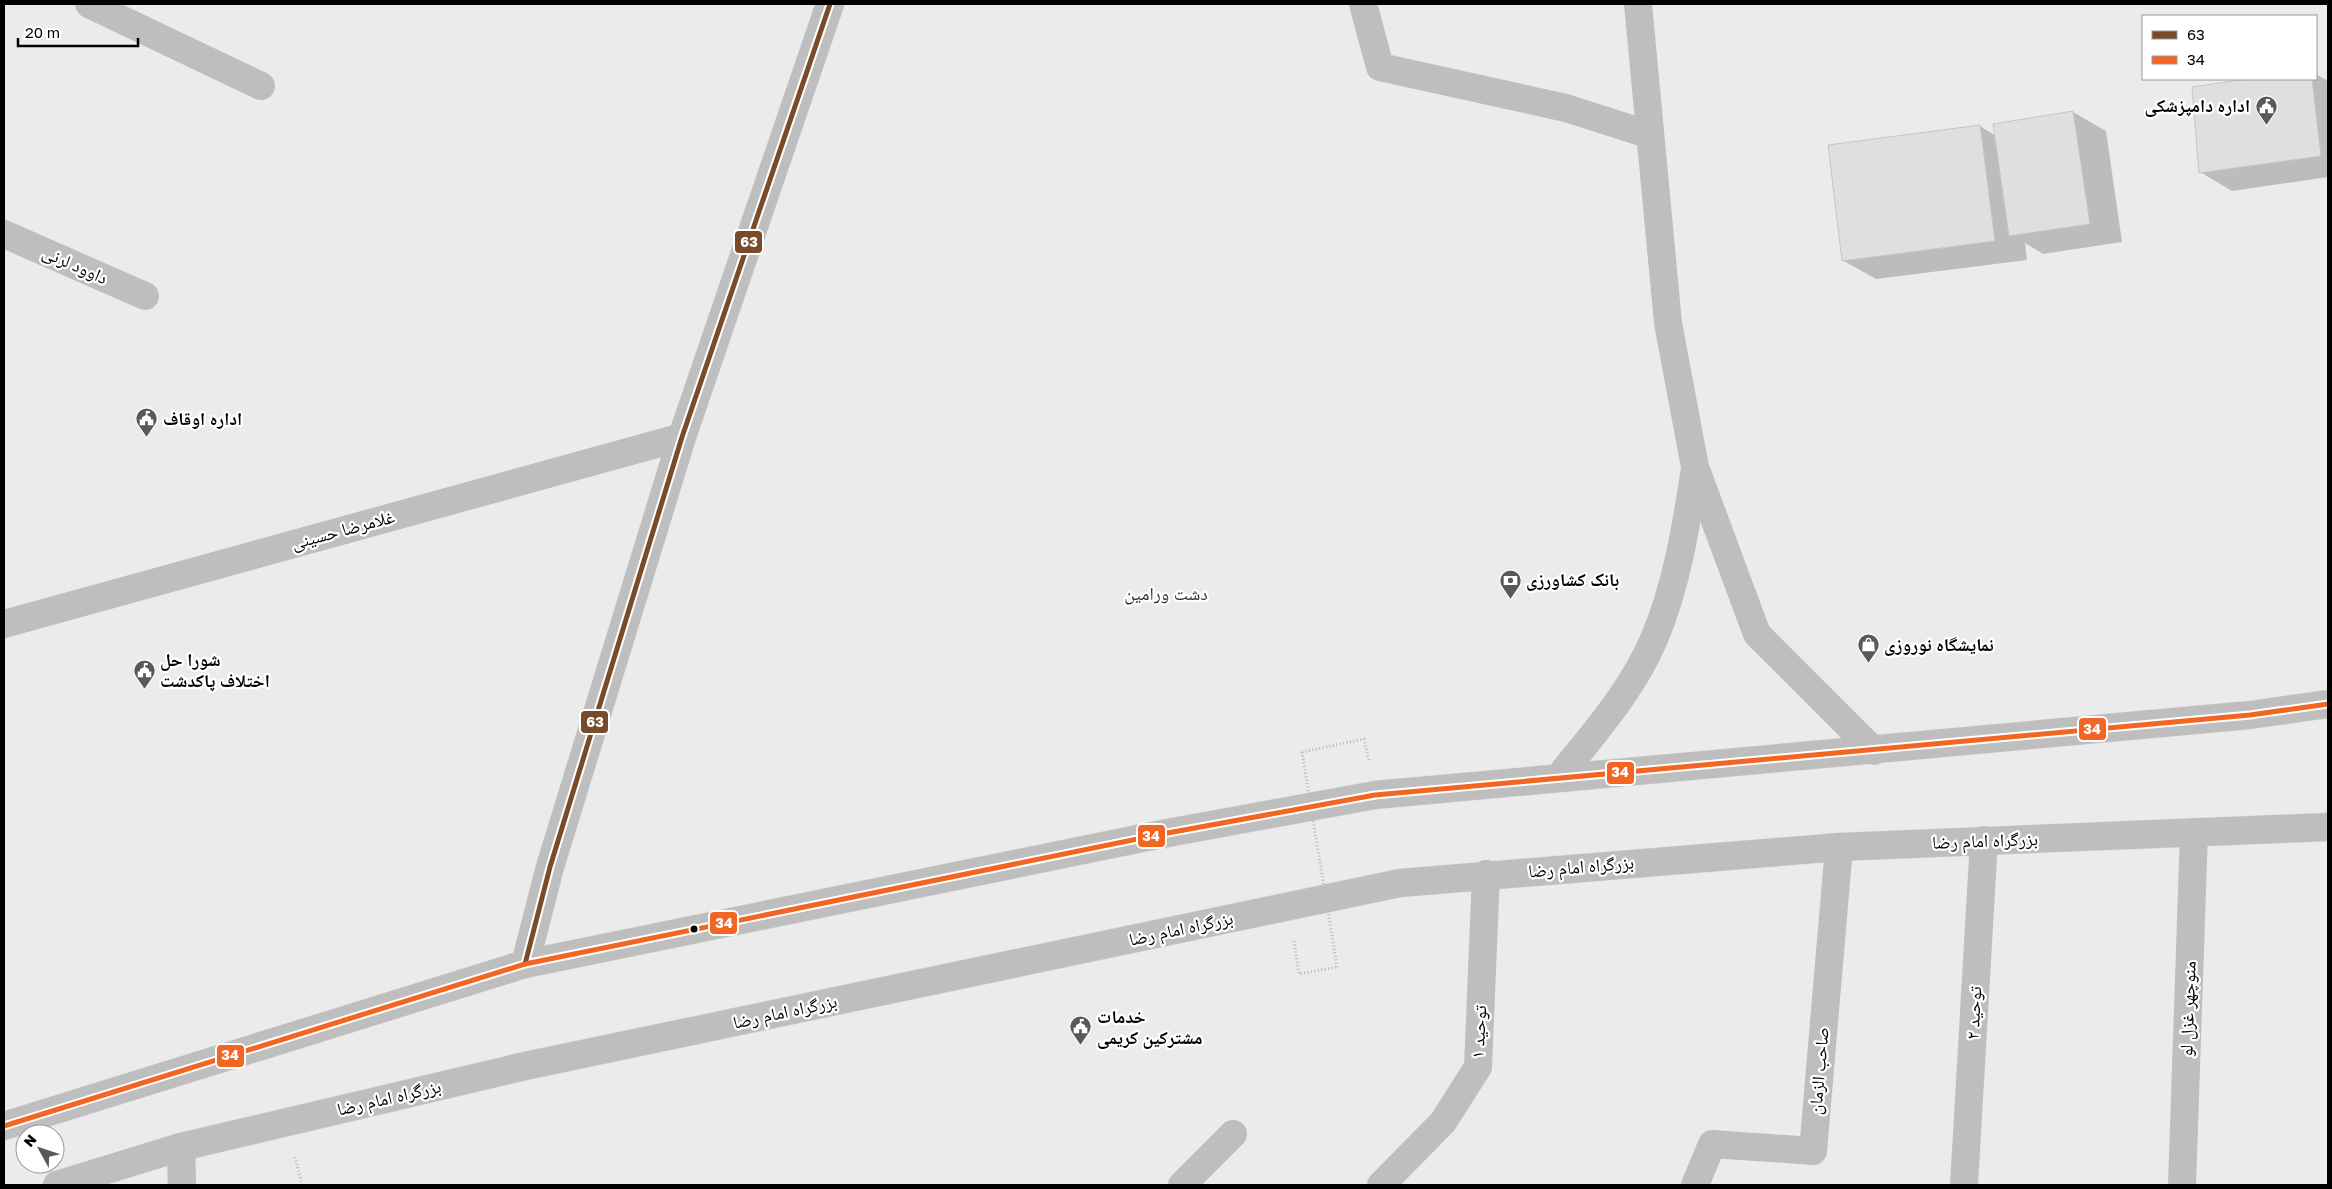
<svg xmlns="http://www.w3.org/2000/svg" width="2332" height="1189" font-family="'Golos Text','Noto Naskh Arabic',sans-serif">
  <rect width="100%" height="100%" fill="#fff"/>
  <path fill="#ebebeb" fill-rule="evenodd" d="M4,4h2324v1181h-2324zM2143,16h173v63h-173zM25,1134h30v30h-30z"/>
  <g fill="#0003">
    <path d="M2316,74l12,7v96l-96,14 -32,-19 -7,-84 63,-9h60z"/>
    <path d="M2073,112l33,19 16,111 -79,12 -18,-11 2,17 -151,19 -32,-18 136,-135 16,10z"/>
  </g>
  <g fill="#dfdfdf" stroke="#c6c6c6">
    <path d="M2247,79h65l9,77 -122,17 -7,-86z"/>
    <path d="M2073,111l17,113 -81,12 -16,-112z"/>
    <path d="M1980,125l15,116 -153,20 -14,-116z"/>
  </g>
  <g fill="none" stroke-linecap="round" stroke-linejoin="round">
    <defs>
      <g id="major">
        <path d="M525,964l25,-97 132,-430 148,-433"/>
        <path d="M181,1147l1,38"/>
      </g>
      <g id="highway">
        <path d="M4,1126l521,-162 637,-130 213,-39 875,-80 78,-11"/>
        <path d="M57,1185l124,-38 344,-81 875,-183 439,-36 489,-20"/>
      </g>
    </defs>
    <use href="#major" stroke="#dbdbdb" stroke-width="29"/>
    <use href="#highway" stroke="#dbdbdb" stroke-width="29"/>
    <g stroke="#b9b9b9" stroke-width="3" stroke-dasharray="1 2.5" stroke-linecap="butt">
      <path d="M1302,752l62,-13 5,22"/>
      <path d="M1294,941l5,33 38,-7"/>
      <path d="M295,1157l7,28"/>
    </g>
    <g stroke="#bebebe" stroke-width="28">
      <path d="M89,4l172,82"/>
      <path d="M1363,4l17,63 186,41 84,27"/>
      <path d="M1638,4l30,319 27,144 62,167 117,117"/>
      <path d="M4,234l141,62"/>
      <path d="M4,624l678,-187"/>
      <path d="M1559,777c34,-43 73,-86 95,-138 23,-54 32,-113 41,-170"/>
      <path d="M1182,1185l51,-51"/>
      <path d="M1381,1185l62,-63 35,-55 8,-193"/>
      <path d="M1695,1185l17,-41 101,7 26,-304"/>
      <path d="M1964,1185l20,-345"/>
      <path d="M2182,1185l12,-353"/>
    </g>
    <use href="#major" stroke="#bebebe" stroke-width="28"/>
    <use href="#highway" stroke="#bebebe" stroke-width="28"/>
    <path stroke="#b9b9b9" stroke-width="3" stroke-dasharray="1 2.5" stroke-linecap="butt" d="M1302,752l35,215"/>
    <defs>
      <path id="bus-1" d="M525,964l25,-97 132,-430 148,-433"/>
      <path id="bus-2" d="M4,1126l521,-162 637,-130 213,-39 875,-80 78,-11"/>
    </defs>
    <use href="#bus-1" stroke="#fff" stroke-width="9"/>
    <use href="#bus-2" stroke="#fff" stroke-width="9"/>
    <use href="#bus-1" stroke="#7a4b2a" stroke-width="5"/>
    <use href="#bus-2" stroke="#f26522" stroke-width="5"/>
  </g>
  <defs>
    <symbol id="civic-pin" viewBox="-11 -11 22 30"><path d="M0 17L-7.5 6A9.5 9.5 0 1 1 7.5 6Z" fill="#595959" stroke="#fff"/><path d="M-.6-6.5H3V-4.5H.6V-3L4-1V1h2V6H-6V1h2V-1L-.6-3ZM-1.2 2.5V6h2.4V2.5Z" fill="#fff"/></symbol>
    <symbol id="bank-pin" viewBox="-11 -11 22 30"><path d="M0 17L-7.5 6A9.5 9.5 0 1 1 7.5 6Z" fill="#595959" stroke="#fff"/><path d="M-6-4H6V4H-6ZM0-2.3a2.3 2.3 0 1 0 0 4.6a2.3 2.3 0 1 0 0-4.6Z" fill="#fff"/></symbol>
    <symbol id="shop-pin" viewBox="-11 -11 22 30"><path d="M0 17L-7.5 6A9.5 9.5 0 1 1 7.5 6Z" fill="#595959" stroke="#fff"/><path d="M-5-2.5h2.3a2.7 3.5 0 0 1 5.4 0H5L5.5 6h-11ZM-1.5-2.5h3a1.5 2.3 0 0 0-3 0Z" fill="#fff"/></symbol>
  </defs>
  <g fill-rule="evenodd">
    <use href="#civic-pin" x="2254" y="94" width="25" height="34"/>
    <use href="#civic-pin" x="134" y="406" width="25" height="34"/>
    <use href="#bank-pin" x="1498" y="568" width="25" height="34"/>
    <use href="#shop-pin" x="1856" y="632" width="25" height="34"/>
    <use href="#civic-pin" x="132" y="658" width="25" height="34"/>
    <use href="#civic-pin" x="1068" y="1014" width="25" height="34"/>
  </g>
  <circle fill="#000" stroke="#fff" stroke-width="2" cx="694" cy="929" r="4.5"/>
  <g text-anchor="middle" stroke-width="4.5" stroke-linejoin="round" paint-order="stroke">
    <g font-size="18" font-weight="bold" fill="#000" stroke="#fff" text-anchor="start">
      <text x="2250" y="112" text-anchor="end">اداره دامپزشکی</text>
      <text x="163" y="425">اداره اوقاف</text>
      <text x="1526" y="586">بانک کشاورزی</text>
      <text x="1884" y="651">نمایشگاه نوروزی</text>
      <text x="160" y="666">شورا حل<tspan x="160" dy="21">اختلاف پاکدشت</tspan></text>
      <text x="1097" y="1023">خدمات<tspan x="1097" dy="21">مشترکین کریمی</tspan></text>
    </g>
    <g font-size="18" fill="#000" stroke="#fff">
      <text transform="translate(75 265) rotate(24)" y="6">داوود لرنی</text>
      <text transform="translate(343 530) rotate(-15)" y="6">غلامرضا حسینی</text>
      <text transform="translate(1985 841) rotate(-2)" y="6">بزرگراه امام رضا</text>
      <text transform="translate(1581 867) rotate(-5)" y="6">بزرگراه امام رضا</text>
      <text transform="translate(1181 929) rotate(-12)" y="6">بزرگراه امام رضا</text>
      <text transform="translate(2188 1009) rotate(-88)" y="6">منوچهر غزل لو</text>
      <text transform="translate(785 1012) rotate(-12)" y="6">بزرگراه امام رضا</text>
      <text transform="translate(1974 1013) rotate(-87)" y="6">توحید ۲</text>
      <text transform="translate(1479 1032) rotate(-87)" y="6">توحید ۱</text>
      <text transform="translate(1819 1071) rotate(-85)" y="6">صاحب الزمان</text>
      <text transform="translate(389 1098) rotate(-13)" y="6">بزرگراه امام رضا</text>
    </g>
    <g font-size="18" fill="#323232" stroke="#fff">
      <text x="1166" y="600">دشت ورامین</text>
    </g>
  </g>
  <g stroke="#fff" stroke-width="2">
    <rect x="734" y="230" width="29" height="24" rx="5" fill="#7a4b2a"/>
    <rect x="580" y="710" width="29" height="24" rx="5" fill="#7a4b2a"/>
    <rect x="2078" y="717" width="29" height="24" rx="5" fill="#f26522"/>
    <rect x="1606" y="761" width="29" height="24" rx="5" fill="#f26522"/>
    <rect x="1137" y="824" width="29" height="24" rx="5" fill="#f26522"/>
    <rect x="709" y="911" width="29" height="24" rx="5" fill="#f26522"/>
    <rect x="216" y="1044" width="29" height="24" rx="5" fill="#f26522"/>
  </g>
  <g font-size="14" text-anchor="middle" font-weight="bold" fill="#fff">
    <text x="749" y="247">63</text>
    <text x="595" y="727">63</text>
    <text x="2092" y="734">34</text>
    <text x="1620" y="777">34</text>
    <text x="1151" y="841">34</text>
    <text x="724" y="928">34</text>
    <text x="230" y="1060">34</text>
  </g>
  <rect width="2332" height="1189" fill="none" stroke="#000000" stroke-width="10"/>
  <rect x="2142" y="15" width="175" height="65" fill="#ffffff" stroke="#999999"/>
  <rect x="2152" y="31" width="25" height="8" fill="#7a4b2a" stroke="#999999"/>
  <text x="2187" y="40" font-size="15" fill="#000000">63</text>
  <rect x="2152" y="56" width="25" height="8" fill="#f26522" stroke="#999999"/>
  <text x="2187" y="65" font-size="15" fill="#000000">34</text>
  <g transform="translate(40 1149) rotate(310)"><circle r="24" fill="#ffffff" stroke="#999999"/>
  <path d="M0-4L9 19L0 12L-9 19Z" fill="#595959"/>
  <text y="-8" font-size="14" font-weight="bold" text-anchor="middle" fill="#000000">N</text>
  </g>
  <path d="M18 38v8h120v-8" fill="none" stroke="#000000" stroke-width="2.5"/>
  <text x="25" y="38" font-size="15" fill="#000000" stroke="#ffffff" stroke-width="4" paint-order="stroke">20 m</text>
</svg>
